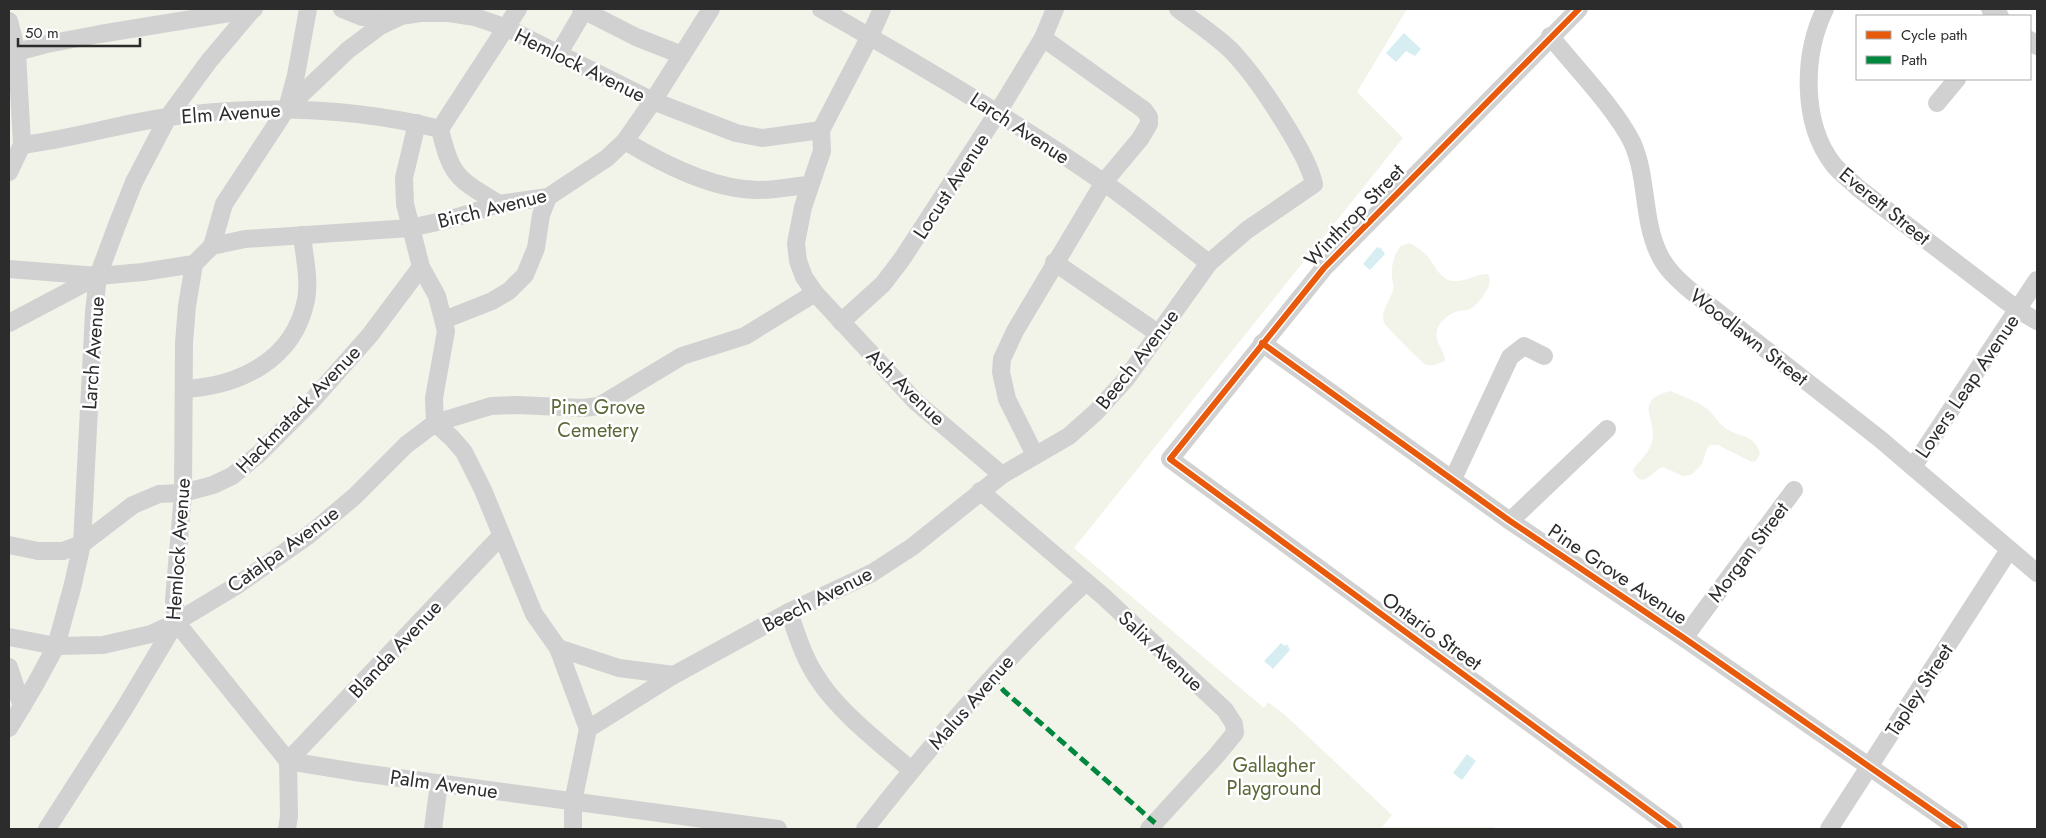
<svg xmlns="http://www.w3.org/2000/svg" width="2046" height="838" font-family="Jost,sans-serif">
  <rect width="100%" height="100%" fill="#fff"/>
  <g fill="#f2f4ea">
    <path d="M9,9h1398l-50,83 46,46 -329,410 190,160 4,-6 16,12 108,101 -10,12h112l1,2h-1486z"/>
    <path d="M1409,243c7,3 14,8 19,14 7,9 13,23 25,24 13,1 23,-7 35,-7 7,10 -9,30 -18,35 -3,2 -7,1 -11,2 -9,2 -20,10 -22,19 -3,12 7,19 8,30l-2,2c-6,2 -12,5 -18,2 -4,-2 -39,-38 -41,-41 -4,-12 6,-22 9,-33 1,-4 0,-7 -1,-11 -1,-12 1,-24 9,-33z"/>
    <path d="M1671,391c12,6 24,9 35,17 8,6 13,17 22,22 14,7 28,6 32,24l-4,7 -4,1 -34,-17h-8l-3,3 -5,16 -11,11 -8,1 -20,-9c-12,4 -20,24 -30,4l1,-3c6,-7 14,-15 17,-23 10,-24 -22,-44 20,-54z"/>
  </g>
  <g fill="#d6eef2">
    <path d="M1404,33l17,16 -6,7 -9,-5 -10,11 -10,-9z"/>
    <path d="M1377,247l2,2 1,-2 5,7 -15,16 -7,-6z"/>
    <path d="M1281,643l4,3 2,-2 3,6 -17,19 -9,-8z"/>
    <path d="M1467,754l9,7 -14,19 -9,-7z"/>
  </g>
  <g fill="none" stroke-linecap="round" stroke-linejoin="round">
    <g stroke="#d1d1d1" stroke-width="18">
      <path d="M342,9l20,8 33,-1"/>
      <path d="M581,9l55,28 46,18"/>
      <path d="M821,9c96,54 191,110 282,173 36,25 70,54 106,81"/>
      <path d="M882,9l-12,27 -49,94 1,21 -19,56 -7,36 2,18 6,16 11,16 101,109 86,73"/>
      <path d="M1579,9l-255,259 -154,191 504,370"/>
      <path d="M1825,9c-22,45 -24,113 8,155 7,9 17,16 25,24l160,122 19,11"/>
      <path d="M1990,9l10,7"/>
      <path d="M9,21l8,31 5,93 -13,27"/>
      <path d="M1550,36c25,31 65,72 82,106 16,35 10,77 27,112 7,15 19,26 32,37l189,148 157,134"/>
      <path d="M2030,40l7,6"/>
      <path d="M559,53l26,-44"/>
      <path d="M9,54l38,-10 53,-10 154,-25"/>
      <path d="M1937,103l20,-24"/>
      <path d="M288,105l8,-30 12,-66"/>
      <path d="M417,123l-13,55 1,26 16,63 16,29 9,35 -12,67 1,25"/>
      <path d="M440,129l78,-120"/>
      <path d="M440,129c11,48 18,50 59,75"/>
      <path d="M625,141c38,23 88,49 134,49 17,0 34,-4 50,-5"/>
      <path d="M22,145c49,-6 97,-21 146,-28 90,-12 184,-10 272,12"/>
      <path d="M212,246l12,-42 63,-96 61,-58 32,-24 21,-10 19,-3h29l26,4 32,11 146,73 83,32 26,5 59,-8"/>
      <path d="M1054,262l105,72"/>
      <path d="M194,264l18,-18 33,-7 165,-11 41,-9 48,-15 49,-7 59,-39 18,-17 28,-40 58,-92"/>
      <path d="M9,269l89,7 45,-4 51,-8"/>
      <path d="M444,320l48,-19 17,-10 16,-16 11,-27 5,-33 7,-18"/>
      <path d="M841,322l42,-38 19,-25 96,-147 45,-74 12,-29"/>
      <path d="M9,323l89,-47"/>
      <path d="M1262,343l248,178 174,117 275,191"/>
      <path d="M184,389c56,-3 110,-29 122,-89 4,-20 -2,-45 -4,-65"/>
      <path d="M435,423l17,15 12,14 19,38 51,124 24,34 30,81 86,-54 115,-63 83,-39 40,-26 90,-72 67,-39 27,-24 30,-33 83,-116 38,-33 67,-46c-6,-30 -55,-103 -77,-127 -14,-17 -41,-34 -59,-48"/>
      <path d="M1035,455l-28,-56 -6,-27 1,-13 13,-28 89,-149 36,-43 9,-15v-7l-5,-7 -101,-72"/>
      <path d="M1913,467l124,-187"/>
      <path d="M1453,479l57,-122 14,-11 20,10"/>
      <path d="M980,491l124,106 121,113 9,14 1,9 -19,23 -67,73"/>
      <path d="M1510,521l97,-92"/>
      <path d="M9,545l29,6h25l19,-7 51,-39 26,-11 24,-1 30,-8 19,-9 28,-23 50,-50 60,-68 51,-68"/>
      <path d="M789,612c8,23 15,47 29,67 21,33 63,65 93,91"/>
      <path d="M176,622l112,139 74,12 416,56"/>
      <path d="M9,637l47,9 47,-1 48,-11 25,-12 60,-36 73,-51 46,-39 51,-51 29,-22 56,-17 27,-1 65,3 16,-2 83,-50 63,-20 70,-43"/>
      <path d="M1684,638l110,-148"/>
      <path d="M558,648l61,20 55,7"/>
      <path d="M9,667l13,40"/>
      <path d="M9,728l27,-45 20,-37 16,-58 10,-44 12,-232 4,-36 19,-51 17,-43 34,-65 41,-56 43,-51"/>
      <path d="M288,761l213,-225"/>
      <path d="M47,829l77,-120 52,-87 -2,-22 9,-107 1,-150 3,-37 7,-42"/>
      <path d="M287,829l2,-13 -1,-55"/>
      <path d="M433,829l6,-46"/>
      <path d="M573,829v-27l15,-73"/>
      <path d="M865,829c68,-87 140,-172 221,-247"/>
      <path d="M1829,829l180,-279"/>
    </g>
    <path stroke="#00873e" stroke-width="5" stroke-dasharray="10 5" stroke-linecap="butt" d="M992,677l12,14 151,132"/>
    <defs>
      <g id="cycleway">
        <path d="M1579,9l-255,259 -154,191 504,370"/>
        <path d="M1262,343l248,178 174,117 275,191"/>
      </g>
    </defs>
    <use href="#cycleway" stroke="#fff" stroke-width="9"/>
    <use href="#cycleway" stroke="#e8590c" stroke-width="6"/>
  </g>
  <g text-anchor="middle" stroke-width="5" stroke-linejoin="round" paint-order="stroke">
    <g font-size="20" fill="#2c2c2c" stroke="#fff">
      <text transform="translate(580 65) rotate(26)" y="7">Hemlock Avenue</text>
      <text transform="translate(231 113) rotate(-4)" y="7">Elm Avenue</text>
      <text transform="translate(1020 128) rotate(33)" y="7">Larch Avenue</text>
      <text transform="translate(951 186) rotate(-57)" y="7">Locust Avenue</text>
      <text transform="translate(1885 206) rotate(39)" y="7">Everett Street</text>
      <text transform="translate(492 208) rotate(-14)" y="7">Birch Avenue</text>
      <text transform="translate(1354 215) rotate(-46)" y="7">Winthrop Street</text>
      <text transform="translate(1749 337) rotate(38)" y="7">Woodlawn Street</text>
      <text transform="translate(93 353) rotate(-86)" y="7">Larch Avenue</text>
      <text transform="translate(1137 359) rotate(-52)" y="7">Beech Avenue</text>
      <text transform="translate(1967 386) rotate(-56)" y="7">Lovers Leap Avenue</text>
      <text transform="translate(906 387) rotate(44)" y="7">Ash Avenue</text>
      <text transform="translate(298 409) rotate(-46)" y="7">Hackmatack Avenue</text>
      <text transform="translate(178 549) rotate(-86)" y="7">Hemlock Avenue</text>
      <text transform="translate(283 549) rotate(-36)" y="7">Catalpa Avenue</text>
      <text transform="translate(1748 552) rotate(-53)" y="7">Morgan Street</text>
      <text transform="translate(1618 574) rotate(34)" y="7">Pine Grove Avenue</text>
      <text transform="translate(817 599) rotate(-27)" y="7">Beech Avenue</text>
      <text transform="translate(1432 631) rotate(36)" y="7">Ontario Street</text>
      <text transform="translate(395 649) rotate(-47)" y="7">Blanda Avenue</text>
      <text transform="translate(1161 651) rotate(43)" y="7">Salix Avenue</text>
      <text transform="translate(1919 690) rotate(-57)" y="7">Tapley Street</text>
      <text transform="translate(971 702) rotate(-49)" y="7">Malus Avenue</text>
      <text transform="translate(444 784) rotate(8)" y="7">Palm Avenue</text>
    </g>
    <g font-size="20" fill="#5b6939" stroke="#fff">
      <text x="598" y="414">Pine Grove<tspan x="598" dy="23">Cemetery</tspan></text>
      <text x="1274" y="772">Gallagher<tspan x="1274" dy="23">Playground</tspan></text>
    </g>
  </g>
  <rect width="2046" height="838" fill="none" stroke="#2c2c2c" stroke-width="20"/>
  <rect x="1856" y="15" width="175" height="65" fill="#ffffff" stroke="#ababab"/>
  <rect x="1866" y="31" width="25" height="8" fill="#e8590c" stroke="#ababab"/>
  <text x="1901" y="40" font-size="15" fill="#2c2c2c">Cycle path</text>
  <rect x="1866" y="56" width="25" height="8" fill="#00873e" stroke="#ababab"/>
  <text x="1901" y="65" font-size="15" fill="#2c2c2c">Path</text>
  <path d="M18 38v8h122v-8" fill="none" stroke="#2c2c2c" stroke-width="2.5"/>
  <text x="25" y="38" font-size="15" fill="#2c2c2c" stroke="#ffffff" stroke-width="4" paint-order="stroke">50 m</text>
</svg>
